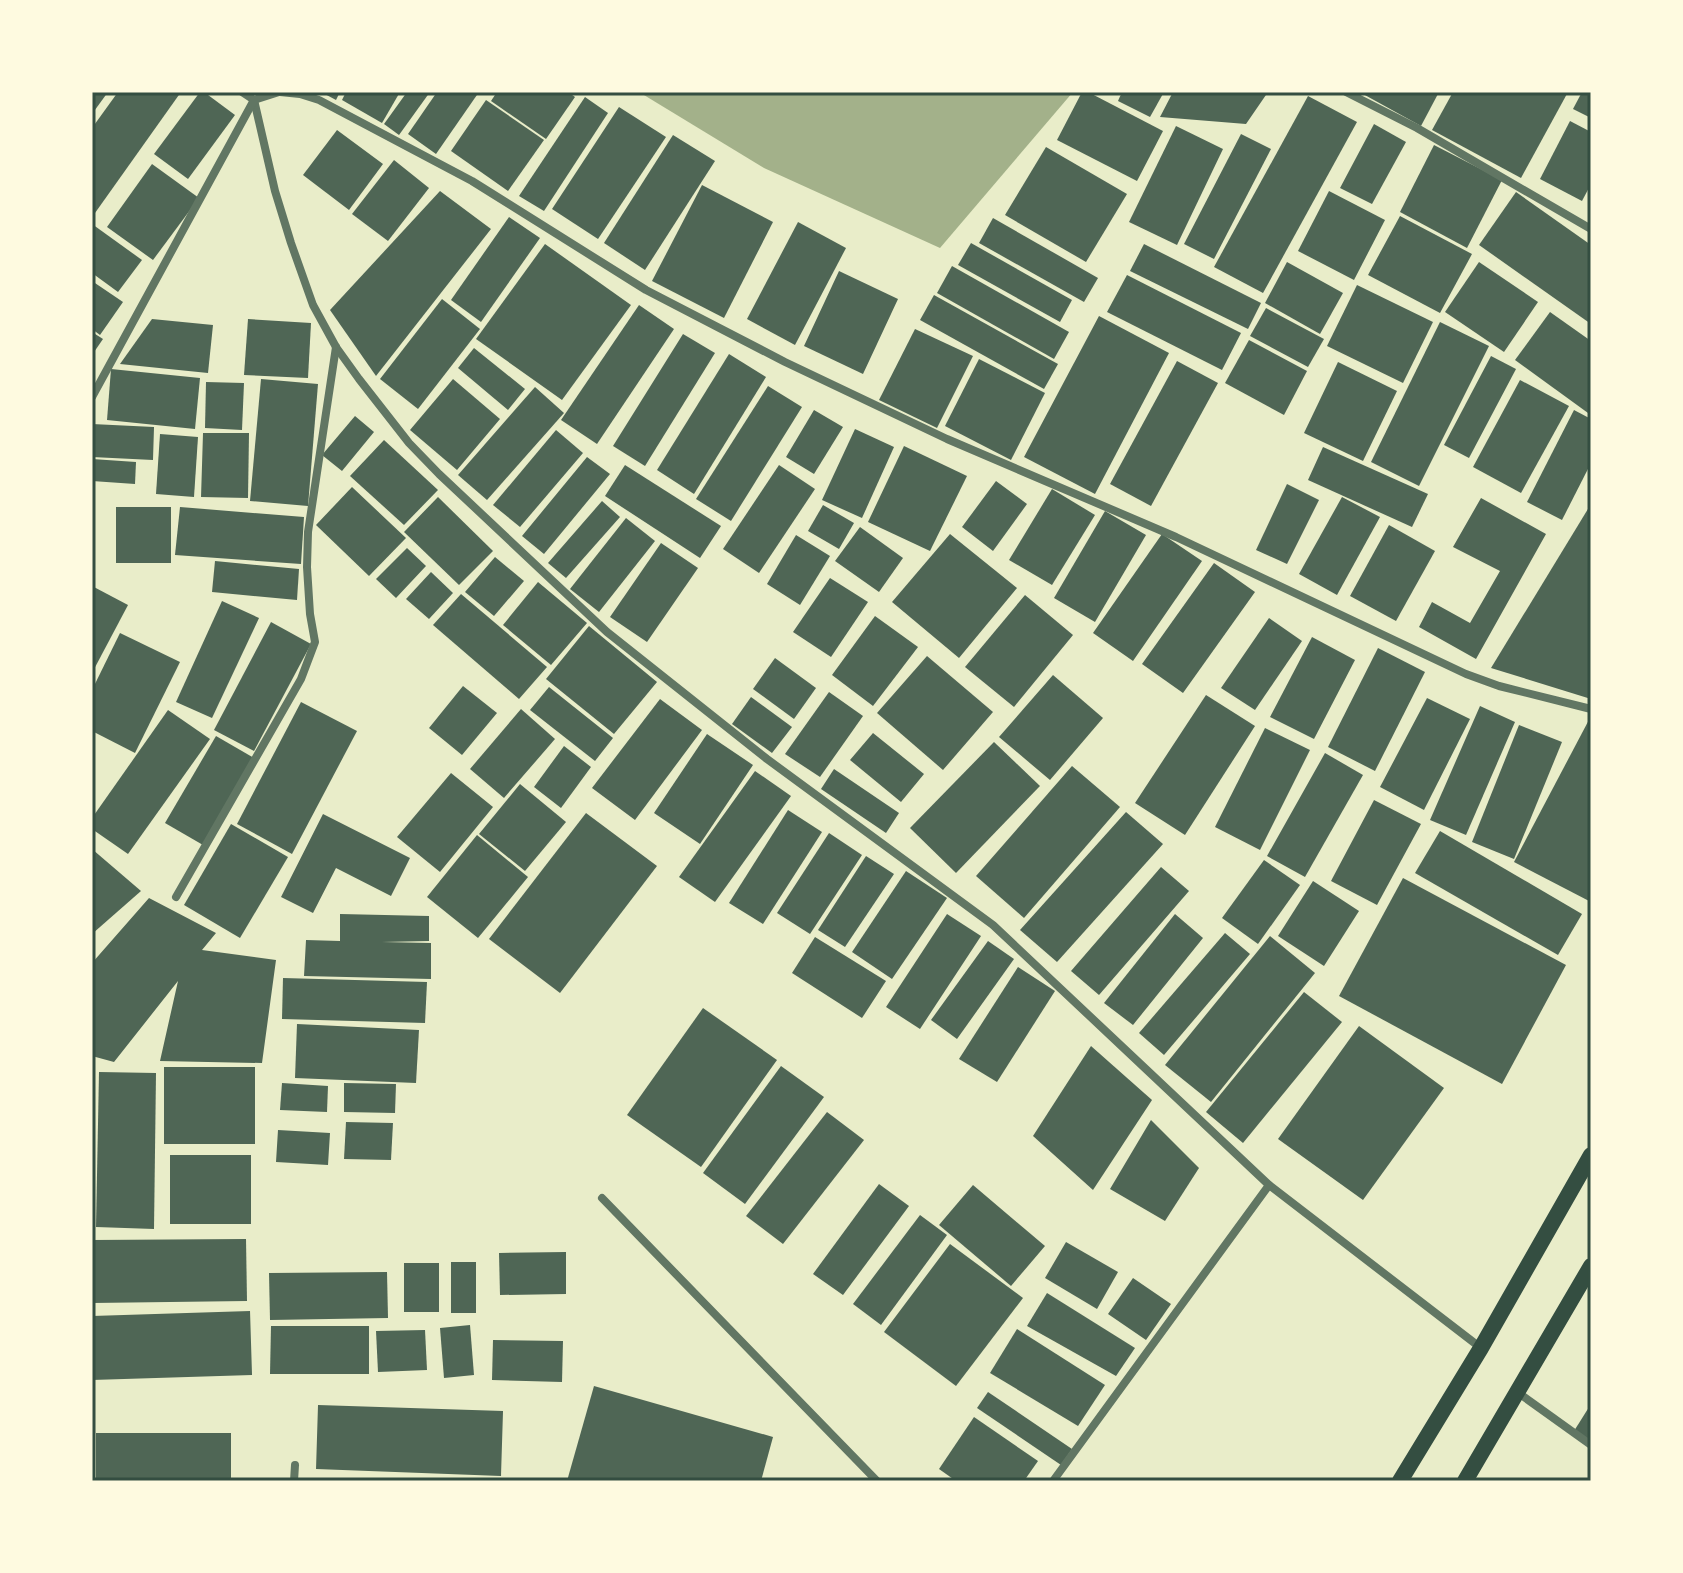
<svg xmlns="http://www.w3.org/2000/svg" width="1683" height="1573" font-family="Manrope,sans-serif">
  <rect width="100%" height="100%" fill="#e9edc9"/>
  <path fill="#a3b18a" d="M639,92h434l-133,156 -176,-80z"/>
  <g fill="#4f6655">
    <path d="M92,92h16l-16,22z"/>
    <path d="M118,92h63l-86,121 -3,-2v-83z"/>
    <path d="M200,92h4l31,23 -47,64 -34,-25z"/>
    <path d="M321,92h19l-4,8z"/>
    <path d="M346,92h54l-18,31 -40,-23z"/>
    <path d="M407,92h23l-31,43 -15,-11z"/>
    <path d="M437,92h42l-43,62 -28,-20z"/>
    <path d="M497,92h71l7,5 -29,42 -55,-38z"/>
    <path d="M1082,92h6l75,39 -26,50 -80,-41z"/>
    <path d="M1122,92h42l-14,25 -32,-16z"/>
    <path d="M1173,92h95l-22,32 -86,-7z"/>
    <path d="M1365,92h74l-18,34 -58,-32z"/>
    <path d="M1453,92h115l-47,86 -89,-48z"/>
    <path d="M1582,92h9v26l-18,-9z"/>
    <path d="M1308,96l49,26 -94,171 -49,-26z"/>
    <path d="M585,97l23,16 -64,98 -25,-15z"/>
    <path d="M486,100l58,40 -36,51 -57,-40z"/>
    <path d="M619,107l47,30 -68,102 -46,-30z"/>
    <path d="M1570,121l21,11v52l-9,17 -42,-22z"/>
    <path d="M1374,124l32,18 -34,62 -32,-16z"/>
    <path d="M1176,126l47,23 -46,96 -48,-23z"/>
    <path d="M337,130l46,34 -34,46 -46,-35z"/>
    <path d="M1241,134l30,15 -57,110 -30,-15z"/>
    <path d="M673,135l42,26 -70,109 -41,-27z"/>
    <path d="M1434,145l68,35 -35,68 -67,-36z"/>
    <path d="M1046,147l81,47 -41,68 -81,-47z"/>
    <path d="M394,160l35,28 -41,53 -36,-27z"/>
    <path d="M152,164l47,34 -46,62 -46,-33z"/>
    <path d="M702,185l71,37 -49,96 -72,-37z"/>
    <path d="M440,191l51,38 -115,147 -46,-66z"/>
    <path d="M1329,191l56,29 -31,60 -56,-29z"/>
    <path d="M1516,192l75,53v79l-112,-79z"/>
    <path d="M1400,216l72,38 -32,59 -72,-38z"/>
    <path d="M509,217l31,21 -59,84 -30,-22z"/>
    <path d="M993,218l105,60 -14,24 -105,-59z"/>
    <path d="M798,222l48,26 -51,97 -48,-26z"/>
    <path d="M92,224l50,36 -24,32 -26,-19z"/>
    <path d="M971,243l101,57 -12,22 -102,-57z"/>
    <path d="M545,244l86,61 -69,95 -86,-61z"/>
    <path d="M1144,244l117,59 -13,26 -118,-58z"/>
    <path d="M1287,262l56,31 -23,41 -55,-31z"/>
    <path d="M1479,262l59,40 -34,50 -59,-40z"/>
    <path d="M952,266l117,66 -15,27 -117,-66z"/>
    <path d="M839,271l59,28 -35,75 -59,-28z"/>
    <path d="M1127,275l114,58 -19,37 -115,-58z"/>
    <path d="M92,281l31,21 -23,33 -8,-6z"/>
    <path d="M1357,285l76,37 -30,61 -76,-37z"/>
    <path d="M934,295l124,69 -14,25 -124,-69z"/>
    <path d="M442,299l38,30 -62,80 -38,-30z"/>
    <path d="M639,305l35,24 -77,115 -36,-24z"/>
    <path d="M1266,308l58,31 -16,28 -58,-31z"/>
    <path d="M1550,312l41,29v68l-3,4 -73,-53z"/>
    <path d="M1099,316l70,37 -74,141 -71,-37z"/>
    <path d="M152,319l61,6 -5,48 -88,-9z"/>
    <path d="M248,319l63,4 -3,55 -64,-3z"/>
    <path d="M1440,322l49,24 -70,140 -48,-24z"/>
    <path d="M915,329l58,27 -36,72 -58,-28z"/>
    <path d="M92,332l11,7 -11,16z"/>
    <path d="M683,334l32,19 -70,113 -32,-20z"/>
    <path d="M1249,340l58,31 -23,44 -59,-32z"/>
    <path d="M474,348l51,41 -17,21 -50,-42z"/>
    <path d="M729,354l37,23 -72,117 -37,-24z"/>
    <path d="M1491,356l25,13 -47,89 -25,-13z"/>
    <path d="M979,359l66,34 -34,67 -66,-34z"/>
    <path d="M1177,361l41,22 -67,123 -41,-22z"/>
    <path d="M1338,362l59,29 -34,70 -59,-28z"/>
    <path d="M111,369l89,9 -5,51 -88,-9z"/>
    <path d="M261,379l57,5 -10,122 -58,-5z"/>
    <path d="M453,379l47,40 -43,51 -47,-40z"/>
    <path d="M1520,380l49,26 -48,87 -48,-26z"/>
    <path d="M206,382l38,1 -2,47 -37,-2z"/>
    <path d="M768,386l34,21 -71,114 -35,-22z"/>
    <path d="M535,387l29,26 -77,87 -29,-25z"/>
    <path d="M814,410l29,17 -29,47 -28,-17z"/>
    <path d="M1574,410l17,9v44l-29,57 -35,-18z"/>
    <path d="M355,416l19,16 -32,39 -20,-16z"/>
    <path d="M92,424l62,3 -1,33 -61,-3z"/>
    <path d="M855,429l39,18 -32,71 -40,-18z"/>
    <path d="M556,430l27,23 -63,74 -27,-22z"/>
    <path d="M203,433h46l-1,65 -47,-1z"/>
    <path d="M160,434l38,3 -4,60 -38,-3z"/>
    <path d="M384,440l54,50 -34,35 -54,-49z"/>
    <path d="M904,446l63,30 -37,75 -62,-29z"/>
    <path d="M1323,447l105,47 -16,33 -104,-47z"/>
    <path d="M587,457l23,17 -66,80 -22,-18z"/>
    <path d="M92,459l44,3 -1,22 -43,-3z"/>
    <path d="M625,465l96,61 -21,32 -95,-62z"/>
    <path d="M779,465l36,24 -56,84 -36,-24z"/>
    <path d="M996,481l31,23 -34,47 -31,-24z"/>
    <path d="M1287,484l32,16 -32,64 -31,-14z"/>
    <path d="M352,487l54,51 -37,38 -53,-51z"/>
    <path d="M1052,489l43,26 -43,70 -43,-25z"/>
    <path d="M438,497l55,54 -34,34 -55,-53z"/>
    <path d="M1342,497l38,20 -43,78 -38,-21z"/>
    <path d="M1481,498l65,36 -70,125 -57,-32 13,-25 38,21 30,-52 -47,-24z"/>
    <path d="M602,501l18,16 -54,61 -18,-15z"/>
    <path d="M1591,504v195l-100,-31z"/>
    <path d="M823,505l31,18 -15,26 -31,-18z"/>
    <rect x="116" y="507" width="55" height="56"/>
    <path d="M180,507l124,10 -3,47 -126,-9z"/>
    <path d="M1105,511l41,24 -51,87 -41,-24z"/>
    <path d="M626,518l29,23 -56,71 -29,-23z"/>
    <path d="M1389,525l46,26 -39,70 -46,-25z"/>
    <path d="M860,527l43,31 -24,34 -44,-31z"/>
    <path d="M950,534l67,54 -58,70 -67,-56z"/>
    <path d="M1162,534l40,27 -69,100 -40,-28z"/>
    <path d="M796,535l34,21 -30,49 -33,-21z"/>
    <path d="M661,543l37,25 -51,74 -37,-25z"/>
    <path d="M407,548l19,18 -30,32 -20,-19z"/>
    <path d="M495,557l29,24 -30,35 -29,-24z"/>
    <path d="M215,561l84,8 -2,31 -85,-8z"/>
    <path d="M1214,563l41,29 -72,101 -41,-29z"/>
    <path d="M431,572l22,21 -24,26 -23,-20z"/>
    <path d="M830,578l38,24 -37,55 -38,-25z"/>
    <path d="M538,582l49,41 -36,42 -48,-40z"/>
    <path d="M92,586l36,19 -36,68z"/>
    <path d="M461,594l86,73 -28,32 -86,-74z"/>
    <path d="M1025,595l48,40 -59,72 -49,-40z"/>
    <path d="M222,601l37,17 -47,100 -36,-16z"/>
    <path d="M875,616l43,31 -45,59 -41,-31z"/>
    <path d="M1269,618l33,23 -47,69 -34,-22z"/>
    <path d="M271,622l40,22 -57,107 -40,-21z"/>
    <path d="M589,626l68,56 -43,52 -68,-55z"/>
    <path d="M120,633l60,29 -45,91 -43,-22v-41z"/>
    <path d="M1312,637l43,23 -41,79 -44,-22z"/>
    <path d="M1378,648l47,24 -50,99 -47,-24z"/>
    <path d="M927,656l66,56 -50,58 -66,-57z"/>
    <path d="M775,658l41,30 -22,31 -41,-30z"/>
    <path d="M1053,675l50,43 -53,62 -51,-43z"/>
    <path d="M463,686l34,27 -35,42 -33,-27z"/>
    <path d="M549,687l64,51 -18,23 -65,-51z"/>
    <path d="M829,692l34,24 -43,61 -35,-23z"/>
    <path d="M1206,695l49,31 -70,109 -50,-32z"/>
    <path d="M751,697l41,30 -20,26 -40,-29z"/>
    <path d="M1427,698l43,21 -46,91 -44,-23z"/>
    <path d="M660,699l42,31 -67,90 -43,-32z"/>
    <path d="M301,702l56,29 -65,123 -55,-30z"/>
    <path d="M1480,706l35,16 -49,113 -36,-15z"/>
    <path d="M521,709l34,30 -51,59 -34,-29z"/>
    <path d="M168,710l42,29 -82,115 -36,-25v-11z"/>
    <path d="M1591,716v186l-77,-40z"/>
    <path d="M1519,725l43,17 -48,117 -42,-17z"/>
    <path d="M1265,728l45,22 -50,100 -45,-23z"/>
    <path d="M873,733l51,41 -23,28 -51,-42z"/>
    <path d="M707,734l46,31 -53,79 -46,-31z"/>
    <path d="M216,736l38,22 -51,87 -38,-22z"/>
    <path d="M994,742l46,44 -84,87 -46,-45z"/>
    <path d="M564,746l27,21 -30,41 -27,-21z"/>
    <path d="M1325,753l38,22 -58,102 -38,-21z"/>
    <path d="M1072,766l48,41 -96,111 -48,-42z"/>
    <path d="M834,769l65,44 -13,20 -65,-44z"/>
    <path d="M755,771l36,25 -76,106 -36,-25z"/>
    <path d="M451,773l42,34 -53,65 -43,-35z"/>
    <path d="M520,784l46,38 -41,49 -46,-37z"/>
    <path d="M1374,800l47,24 -44,81 -46,-24z"/>
    <path d="M788,810l34,22 -59,92 -34,-21z"/>
    <path d="M1126,812l37,32 -106,118 -37,-32z"/>
    <path d="M586,813l71,53 -97,127 -71,-54z"/>
    <path d="M323,814l87,44 -19,38 -55,-28 -23,45 -32,-16z"/>
    <path d="M231,824l57,33 -48,81 -56,-33z"/>
    <path d="M1440,831l142,83 -24,41 -143,-82z"/>
    <path d="M829,833l33,22 -52,79 -33,-21z"/>
    <path d="M477,835l51,42 -50,61 -51,-41z"/>
    <path d="M92,849l49,42 -49,43z"/>
    <path d="M866,856l28,18 -49,73 -27,-17z"/>
    <path d="M1264,860l36,25 -42,59 -36,-26z"/>
    <path d="M1161,867l28,24 -90,104 -28,-24z"/>
    <path d="M906,871l41,27 -55,81 -40,-27z"/>
    <path d="M1403,878l163,87 -64,119 -163,-88z"/>
    <path d="M1313,881l46,30 -35,55 -46,-30z"/>
    <path d="M149,898l67,35 -14,17 74,10 -14,103 -102,-2 18,-80 -64,81 -22,-6v-93z"/>
    <path d="M340,914l89,2v25l-47,1 49,1v36l-127,-3 2,-36 34,1z"/>
    <path d="M947,914l34,22 -61,93 -34,-22z"/>
    <path d="M1175,914l28,24 -70,87 -29,-22z"/>
    <path d="M1225,933l25,21 -86,101 -25,-22z"/>
    <path d="M1270,936l45,37 -104,129 -46,-37z"/>
    <path d="M815,937l71,44 -24,37 -70,-45z"/>
    <path d="M988,941l26,18 -57,80 -26,-19z"/>
    <path d="M1018,967l37,24 -58,91 -38,-23z"/>
    <path d="M283,978l144,4 -2,41 -143,-4z"/>
    <path d="M1304,992l38,30 -99,121 -37,-31z"/>
    <path d="M703,1008l74,52 -76,107 -74,-52z"/>
    <path d="M297,1024l122,6 -3,53 -121,-5z"/>
    <path d="M1359,1026l85,62 -81,112 -85,-61z"/>
    <path d="M1091,1046l61,54 -59,90 -60,-54z"/>
    <path d="M781,1066l43,31 -79,107 -42,-31z"/>
    <rect x="164" y="1067" width="91" height="77"/>
    <path d="M99,1072l57,1 -2,156 -58,-2z"/>
    <path d="M282,1083l46,3 -1,26 -47,-2z"/>
    <path d="M344,1083l52,1 -1,29 -51,-1z"/>
    <path d="M827,1112l37,28 -81,104 -37,-28z"/>
    <path d="M1151,1120l48,48 -34,53 -55,-32z"/>
    <path d="M346,1122l47,1 -2,37 -47,-1z"/>
    <path d="M278,1130l52,3 -2,32 -52,-3z"/>
    <rect x="170" y="1155" width="81" height="69"/>
    <path d="M879,1184l30,22 -66,89 -30,-21z"/>
    <path d="M973,1185l72,61 -34,40 -72,-61z"/>
    <path d="M920,1215l27,20 -66,90 -28,-21z"/>
    <path d="M246,1239l1,62 -155,2v-63z"/>
    <path d="M1066,1242l52,30 -21,37 -52,-31z"/>
    <path d="M950,1244l73,54 -67,88 -72,-54z"/>
    <path d="M566,1252v42l-66,1 -1,-42z"/>
    <rect x="451" y="1262" width="25" height="51"/>
    <rect x="404" y="1263" width="35" height="49"/>
    <path d="M387,1272l1,46 -118,2 -1,-47z"/>
    <path d="M1133,1278l38,26 -25,36 -38,-26z"/>
    <path d="M1047,1293l88,55 -19,28 -89,-50z"/>
    <path d="M250,1311l2,64 -160,5v-64z"/>
    <path d="M470,1325l4,50 -30,3 -4,-50z"/>
    <path d="M271,1326h98v48h-99z"/>
    <path d="M1017,1329l88,56 -27,41 -88,-53z"/>
    <path d="M425,1330l2,40 -49,2 -2,-41z"/>
    <path d="M493,1340l70,1 -1,41 -70,-2z"/>
    <path d="M594,1386l179,51 -12,44h-194z"/>
    <path d="M988,1392l84,57 -11,16 -84,-57z"/>
    <path d="M1591,1404v38l-17,-11z"/>
    <path d="M318,1405l185,6 -2,65 -185,-7z"/>
    <path d="M974,1417l64,44 -14,20h-68l-17,-12z"/>
    <rect x="96" y="1433" width="135" height="48"/>
  </g>
  <g fill="none" stroke-linecap="round" stroke-linejoin="round">
    <g stroke="#617663" stroke-width="8">
      <path d="M242,92l12,8 21,91 16,52 22,62 23,42 23,32 50,64 30,31 168,158 160,127 226,166 276,260 212,163"/>
      <path d="M280,92l20,2 19,6 153,81 174,109 139,72 162,77 229,98 290,137 33,12 92,23"/>
      <path d="M1346,92l71,36 174,101"/>
      <path d="M92,397l162,-297 25,-8"/>
      <path d="M176,897l125,-218 14,-37 -5,-28 -3,-47 1,-35 28,-185"/>
      <path d="M602,1198l275,283"/>
      <path d="M1517,1392l74,53"/>
      <path d="M294,1481l1,-16"/>
      <path d="M1053,1481l216,-296"/>
    </g>
    <g stroke="#344e41" stroke-width="16">
      <path d="M1400,1481l81,-133 110,-193"/>
      <path d="M1465,1481l126,-215"/>
    </g>
  </g>
  <rect width="1683" height="1573" fill="none" stroke="#fefae0" stroke-width="188"/>
  <rect x="94" y="94" width="1495" height="1385" fill="none" stroke="#344e41" stroke-width="3"/>
</svg>
